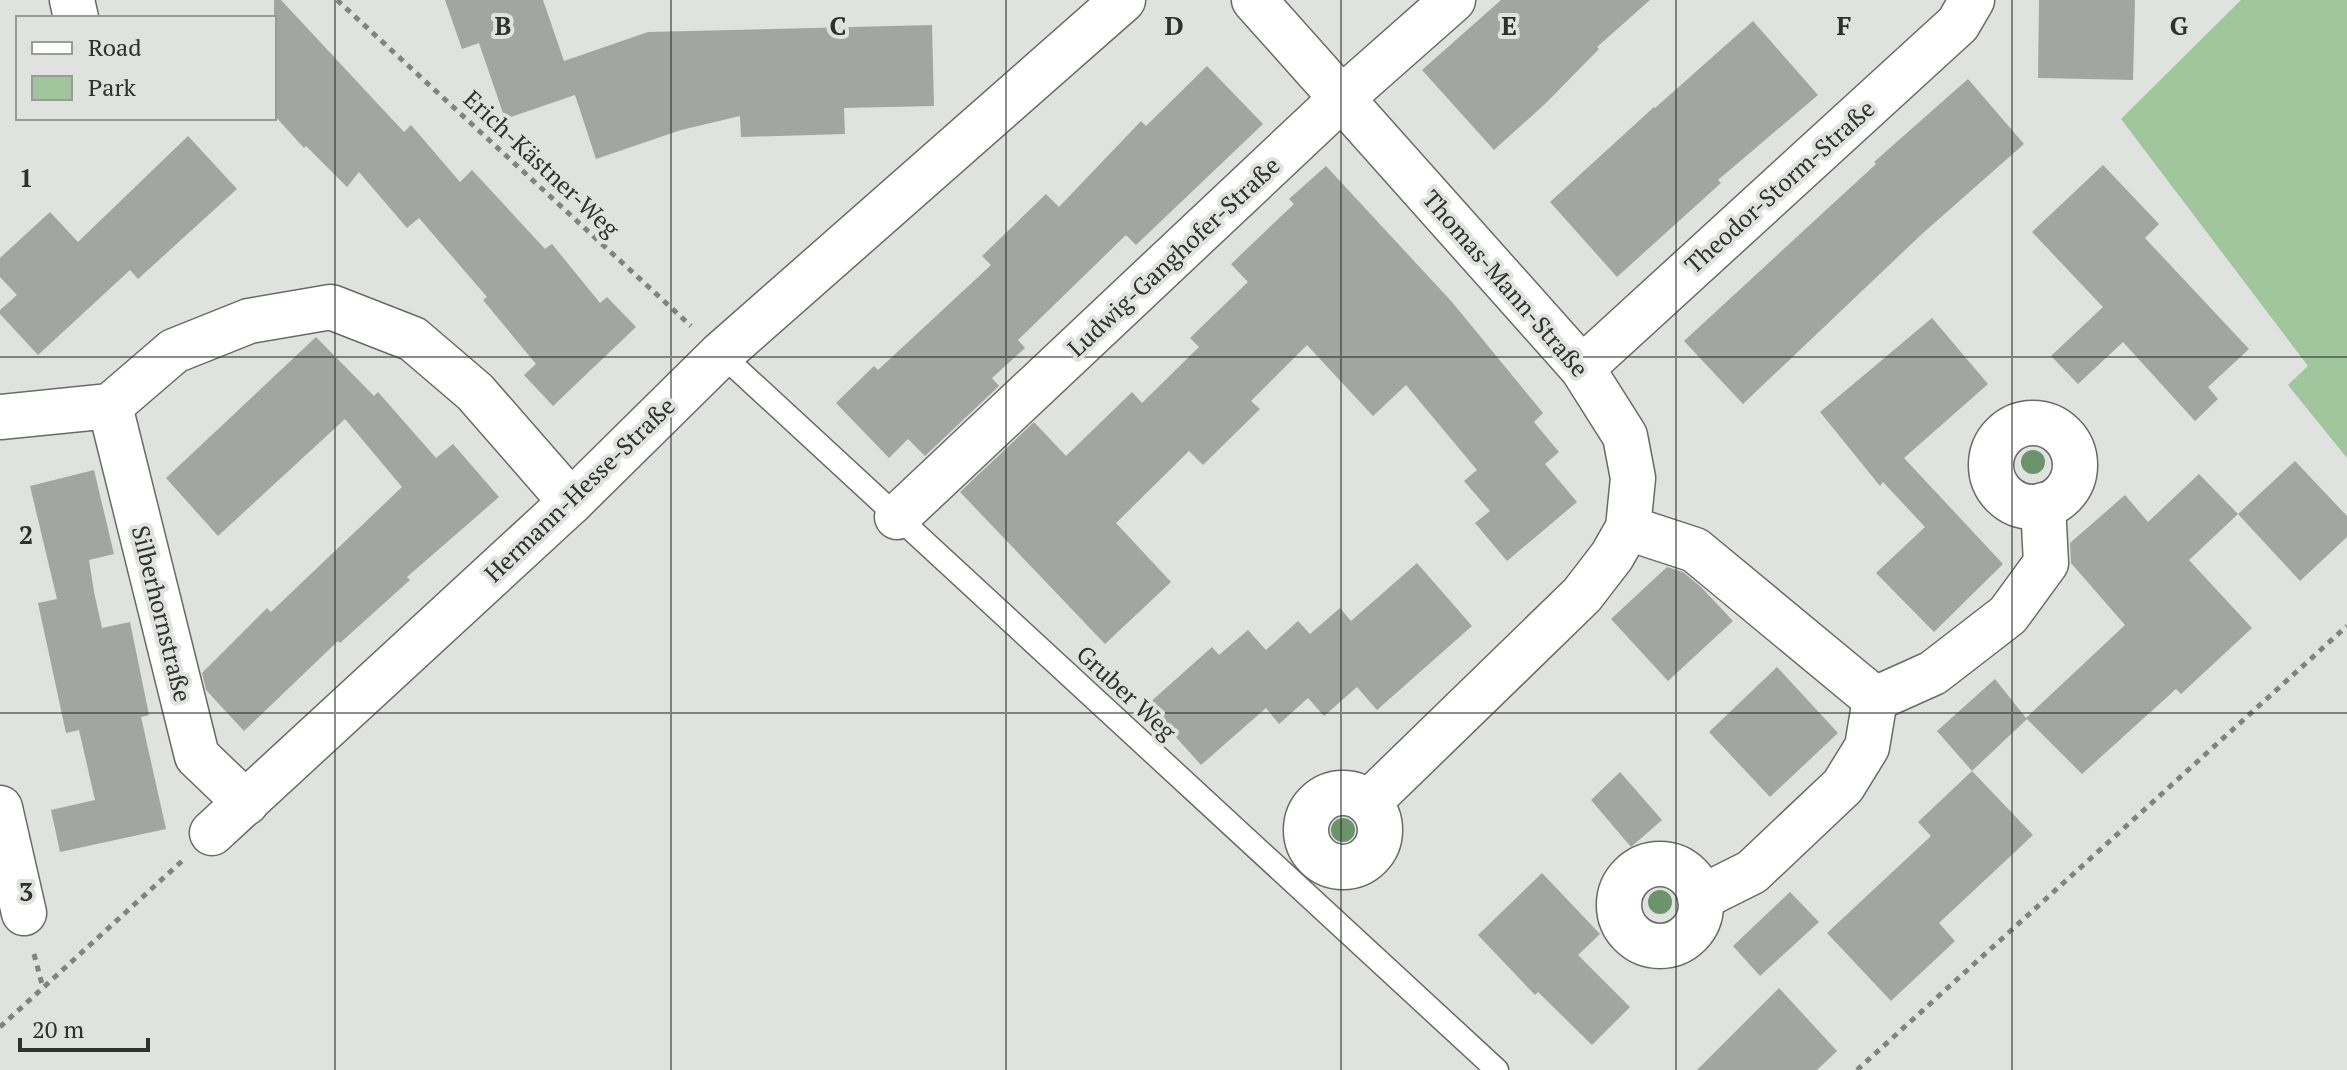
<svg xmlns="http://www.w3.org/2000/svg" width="2347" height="1070" font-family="'PT Serif',serif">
  <rect width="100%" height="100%" fill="#dfe2df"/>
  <path fill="#a1c59d" d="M2241,0h106v458l-59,-73 20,-19 -187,-247z"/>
  <g fill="#a3a5a2">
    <path d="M274,0h7l123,132 7,-7 49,57 12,-12 73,79 7,-5 48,59 7,-6 29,30 -83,79 -29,-31 12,-11 -53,-64 4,-3 -68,-79 -12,10 -48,-56 -12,15 -41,-41 -2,2 -30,-33z"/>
    <path d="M445,0h98l21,61 84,-29 284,-7 2,81 -90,2 1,26 -104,3 -1,-21 -59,14 -85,29 -21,-64 -70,24 -26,-76 -17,6z"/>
    <path d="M1501,0h149l-53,47 2,2 -53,54 -52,47 -72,-80z"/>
    <path d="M2039,0h96l-2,80 -95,-2z"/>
    <path d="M1753,21l65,74 -100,85 3,3 -104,94 -67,-75 104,-95 1,1z"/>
    <path d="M1207,66l56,58 -127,121 -10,-10 -108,105 7,8 -33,30 7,8 -74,70 -17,-17 -19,19 -53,-55 38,-37 4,4 113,-105 -9,-9 64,-62 13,13 82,-86 5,5z"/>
    <path d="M1968,79l56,65 -101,89 -180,171 -59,-63 192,-177 -2,-2z"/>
    <path d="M188,136l49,53 -99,90 -8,-9 -92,85 -38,-41v-4l17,-15 -17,-18v-19l50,-46 28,30z"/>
    <path d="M2103,165l56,59 -14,14 104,111 -41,38 10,12 -23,22 -72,-79 -45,42 -27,-28 52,-49 -71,-75z"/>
    <path d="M1326,166l126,136 91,111 -9,9 25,30 -14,12 32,38 -70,59 -32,-38 15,-12 -26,-30 13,-11 -71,-85 -33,31 -66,-71 -56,56 9,8 -57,56 -14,-14 -73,72 55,59 -66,62 -145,-152 74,-70 32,34 66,-64 10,11 57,-56 -9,-9 58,-56 -17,-18 63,-60 -5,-5z"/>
    <path d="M1932,318l56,66 -84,74 99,106 -69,68 -58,-59 49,-46 -42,-45 -3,4 -60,-74z"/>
    <path d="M316,337l58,59 4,-4 58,66 17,-14 46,53 -92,80 3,3 -70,63 -2,-2 -94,90 -38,-41 -4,-17 65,-65 4,4 131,-125 -57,-68 -127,117 -52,-58z"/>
    <path d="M2295,461l52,55v21l-47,44 -62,-67z"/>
    <path d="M94,470l20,84 -25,6 5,32 8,36 28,-6 19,93 -8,2 25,112 -106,23 -9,-42 44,-10 -16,-70 -13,3 -28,-130 19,-4 -27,-113z"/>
    <path d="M2199,474l39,40 -49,46 63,68 -71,66 -5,-5 -94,85 -55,-55 -55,52 -35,-40 58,-52 31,39 99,-93 -54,-62 -1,-20 55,-48 23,27z"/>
    <path d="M1417,563l55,63 -95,84 -20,-23 -33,29 -16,-18 -29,26 -13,-16 -65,57 -54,-60 65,-58 7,8 29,-25 18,20 32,-29 12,13 30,-26 11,13z"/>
    <path d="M1667,567l16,5 18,15 32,34 -65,60 -57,-62z"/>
    <path d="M1777,667l61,66 -68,64 -61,-65z"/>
    <path d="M1972,771l61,64 -94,88 16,18 -64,60 -64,-68 104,-97 -13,-14z"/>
    <path d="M1620,772l42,48 -31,27 -40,-47z"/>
    <path d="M1542,873l58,61 -22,21 52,52 -38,38 -54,-53 -3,3 -57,-60z"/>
    <path d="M1790,892l29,30 -59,54 -27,-30z"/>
    <path d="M1779,988l58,63 -20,19h-120z"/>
  </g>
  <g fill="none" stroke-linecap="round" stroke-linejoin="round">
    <defs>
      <path id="service" d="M721,354l776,716"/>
      <g id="minor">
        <path d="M72,0l4,18"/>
        <path d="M1254,0l328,368 43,68 8,42 -5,50 -16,28 -30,39 -213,207"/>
        <path d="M1582,368l376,-344 14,-24"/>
        <path d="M110,406l87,350 49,47"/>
        <path d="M0,417l110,-11 64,-55 75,-30 82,-14 82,32 62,53 96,110"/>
        <circle cx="2033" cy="465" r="42"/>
        <path d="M897,517l445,-419 111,-98"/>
        <path d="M1628,528l67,22 180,149"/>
        <path d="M1875,699l58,-26 75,-58 38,-52 -3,-58"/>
        <circle cx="1343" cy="830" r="37"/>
        <path d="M0,808l24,105"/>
        <path d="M212,833l359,-331 150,-148 402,-354"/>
        <circle cx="1660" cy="905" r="41"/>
        <path d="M1700,898l52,-26 91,-86 24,-39 8,-48"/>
      </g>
    </defs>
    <use href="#service" stroke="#686a68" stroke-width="25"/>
    <use href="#minor" stroke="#686a68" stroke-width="47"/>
    <g stroke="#818381" stroke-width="5" stroke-dasharray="6 6" stroke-linecap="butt">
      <path d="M337,0l354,326"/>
      <path d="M34,954l9,34"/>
      <path d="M0,1027l182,-166"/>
      <path d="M1857,1070l490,-444"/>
    </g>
    <use href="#service" stroke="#fff" stroke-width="22"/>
    <use href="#minor" stroke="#fff" stroke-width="44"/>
  </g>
  <g fill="#6c936b">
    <circle cx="2033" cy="462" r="12"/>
    <circle cx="1343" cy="830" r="12"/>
    <circle cx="1660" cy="902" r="12"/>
  </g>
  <path fill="none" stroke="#2f302f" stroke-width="2" stroke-opacity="0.55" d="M335,0v1070M671,0v1070M1006,0v1070M1341,0v1070M1676,0v1070M2012,0v1070M0,357h2347M0,713h2347"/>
  <g text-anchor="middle" stroke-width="8" stroke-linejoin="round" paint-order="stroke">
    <g font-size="24" fill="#2f302f" stroke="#dfe2df">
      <text transform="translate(541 164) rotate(43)" y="8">Erich-Kästner-Weg</text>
      <text transform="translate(1780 187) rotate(-42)" y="8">Theodor-Storm-Straße</text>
      <text transform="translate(1174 257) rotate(-43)" y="8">Ludwig-Ganghofer-Straße</text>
      <text transform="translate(1505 284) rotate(49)" y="8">Thomas-Mann-Straße</text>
      <text transform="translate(580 490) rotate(-44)" y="8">Hermann-Hesse-Straße</text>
      <text transform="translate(161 614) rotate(76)" y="8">Silberhornstraße</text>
      <text transform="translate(1126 693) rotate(43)" y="8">Gruber Weg</text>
    </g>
  </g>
  <g font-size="26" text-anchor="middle" font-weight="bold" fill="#2f302f" stroke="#dfe2df" stroke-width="8" stroke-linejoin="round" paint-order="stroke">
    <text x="503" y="35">B</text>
    <text x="838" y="35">C</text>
    <text x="1174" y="35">D</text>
    <text x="1509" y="35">E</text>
    <text x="1844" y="35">F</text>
    <text x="2179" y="35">G</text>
    <text x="26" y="187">1</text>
    <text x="26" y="544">2</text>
    <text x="26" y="901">3</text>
  </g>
  <rect x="16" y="16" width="260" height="104" fill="#dfe2df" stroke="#999b99" stroke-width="2"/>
  <rect x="32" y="42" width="40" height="12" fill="#ffffff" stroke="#999b99" stroke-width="2"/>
  <text x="88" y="56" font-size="24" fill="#2f302f">Road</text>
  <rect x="32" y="76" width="40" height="24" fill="#a1c59d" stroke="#999b99" stroke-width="2"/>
  <text x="88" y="96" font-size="24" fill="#2f302f">Park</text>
  <path d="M20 1038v12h128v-12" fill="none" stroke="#2f302f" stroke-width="4"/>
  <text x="32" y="1038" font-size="24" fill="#2f302f" stroke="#dfe2df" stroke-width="6" paint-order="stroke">20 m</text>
</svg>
